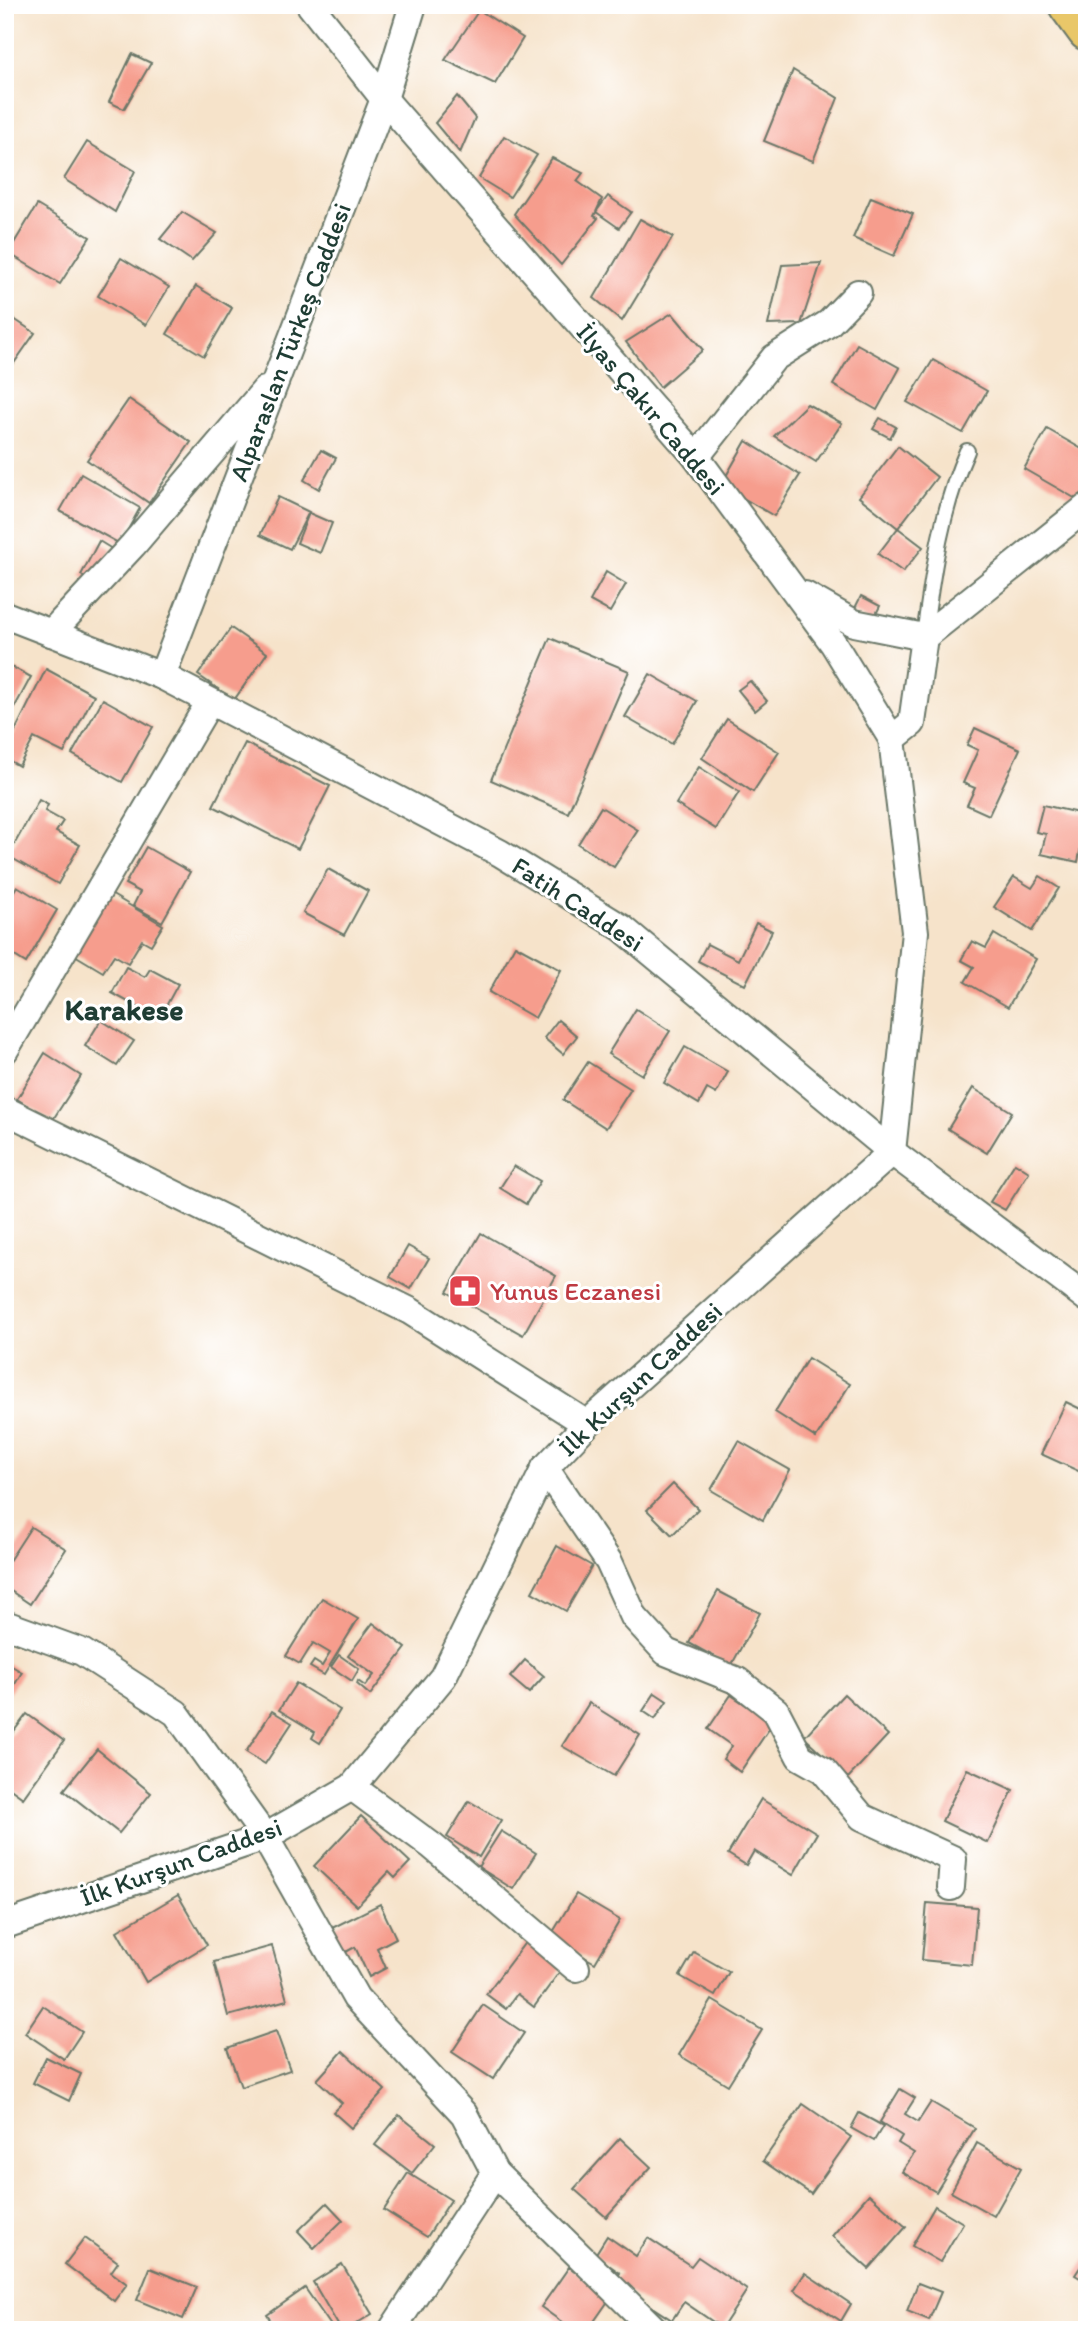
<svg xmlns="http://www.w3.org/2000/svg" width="1092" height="2335" font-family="Itim,sans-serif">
  <rect width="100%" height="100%" fill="#fff"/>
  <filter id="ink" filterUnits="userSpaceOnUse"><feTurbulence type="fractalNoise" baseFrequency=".0143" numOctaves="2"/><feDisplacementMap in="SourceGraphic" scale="14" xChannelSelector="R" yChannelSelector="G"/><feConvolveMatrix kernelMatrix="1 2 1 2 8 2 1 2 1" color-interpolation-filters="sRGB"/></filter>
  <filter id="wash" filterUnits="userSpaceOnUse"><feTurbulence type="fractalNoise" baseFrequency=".00686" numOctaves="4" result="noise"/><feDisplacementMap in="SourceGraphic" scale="28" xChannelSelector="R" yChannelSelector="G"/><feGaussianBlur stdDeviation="1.57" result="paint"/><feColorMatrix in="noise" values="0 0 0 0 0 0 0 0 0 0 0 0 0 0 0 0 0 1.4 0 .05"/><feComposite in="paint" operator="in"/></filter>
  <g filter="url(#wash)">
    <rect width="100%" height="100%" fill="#f6e3ca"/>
    <g id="blocks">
      <g fill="#f69d8d">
        <path d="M479,10l44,28 -28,46 -50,-24z"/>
        <path d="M132,54l19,9 -27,46 -15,-7z"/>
        <path d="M793,70l45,28 -25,63 -49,-20z"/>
        <path d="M457,96l18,22 -15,35 -25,-30z"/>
        <path d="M504,136l33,19 -27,42 -31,-19z"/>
        <path d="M87,142l48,29 -20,41 -51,-33z"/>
        <path d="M552,158l31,15 -6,8 25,18 -6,13 12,-16 23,16 -12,16 -23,-16 -2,4 4,2 -37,47 -47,-51z"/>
        <path d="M871,197l42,17 -19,42 -41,-18z"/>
        <path d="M37,205l53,32 -30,47 -52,-31z"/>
        <path d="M182,212l35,21 -25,28 -32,-22z"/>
        <path d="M640,219l33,18 -51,84 -28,-23z"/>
        <path d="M121,258l48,29 -23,38 -48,-29z"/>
        <path d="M821,263l-20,61 -33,1 14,-60z"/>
        <path d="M196,286l36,22 -28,48 -37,-22z"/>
        <path d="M5,313l30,20 -30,43z"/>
        <path d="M672,313l31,37 -43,37 -34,-45z"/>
        <path d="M857,344l43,24 -23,42 -44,-25z"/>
        <path d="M933,360l54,31 -24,42 -56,-31z"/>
        <path d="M129,399l62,43 -42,61 -62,-43z"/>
        <path d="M807,404l35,19 -26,39 -42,-26z"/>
        <path d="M880,418l16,9 -6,11 -17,-9z"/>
        <path d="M1047,429l40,23v34l-9,14 -54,-31z"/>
        <path d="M746,441l54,34 -26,41 -53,-31z"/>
        <path d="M898,446l39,31 -39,51 -39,-31z"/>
        <path d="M321,450l15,8 -17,31 -15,-9z"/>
        <path d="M81,474l59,34 -20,36 -60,-33z"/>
        <path d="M278,497l31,15 -19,37 -30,-14z"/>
        <path d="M309,513l23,10 -12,30 -23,-10z"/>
        <path d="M898,528l25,19 -20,25 -25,-18z"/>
        <path d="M99,541l13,8 -18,33 -13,-7z"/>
        <path d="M606,572l20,12 -16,28 -20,-11z"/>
        <path d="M861,596l19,10 -8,16 -19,-10z"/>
        <path d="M231,628l36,25 -33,47 -36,-25z"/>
        <path d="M550,638l79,33 -61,142 -77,-33z"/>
        <path d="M5,663l26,14 -26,48z"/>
        <path d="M46,669l48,26 -30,58 -30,-15 -15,28 -14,-8v-7z"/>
        <path d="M650,674l47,27 -25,43 -47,-27z"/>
        <path d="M750,681l17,20 -12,10 -17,-21z"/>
        <path d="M103,699l50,28 -31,55 -50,-28z"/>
        <path d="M727,719l52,33 -26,40 -51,-34z"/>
        <path d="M975,728l45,21 -31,66 -22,-10 8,-17 -12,-5 15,-33 -11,-5z"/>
        <path d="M245,743l85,43 -32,63 -85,-43z"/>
        <path d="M699,767l40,25 -23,37 -40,-25z"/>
        <path d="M39,800l9,5 -3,6 18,10 -7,11 24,13 -22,39 -50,-28 -3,4v-20l9,5z"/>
        <path d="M1043,805l44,10 -9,47 -37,-8 5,-20 -10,-2z"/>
        <path d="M601,807l37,23 -24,37 -36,-23z"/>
        <path d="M146,847l44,25 -28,50 -29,-16 7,-14 -15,-8z"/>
        <path d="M328,869l40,22 -24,44 -41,-22z"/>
        <path d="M1040,876l19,12 -27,43 -38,-24 20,-30 18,11z"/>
        <path d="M17,886l40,24 -31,53 -21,-13v-44z"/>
        <path d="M109,893l54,32 -12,20 -9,-5 -14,23 -14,-8 -11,17 -30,-18z"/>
        <path d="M756,923l16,8 -27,54 -47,-24 9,-17 31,16z"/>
        <path d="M994,934l42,25 -28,48 -43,-25 9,-15 -13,-7 11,-19 14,7z"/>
        <path d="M515,945l46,25 -26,48 -46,-26z"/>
        <path d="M126,967l19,10 5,-8 28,15 -19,35 -47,-26z"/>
        <path d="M636,1009l34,22 -28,44 -34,-21z"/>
        <path d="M101,1020l33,21 -17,25 -32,-20z"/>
        <path d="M558,1020l19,16 -14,18 -19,-16z"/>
        <path d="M685,1047l43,25 -12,22 -9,-5 -8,15 -35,-21z"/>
        <path d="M45,1053l36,23 -29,45 -35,-22z"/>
        <path d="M588,1062l43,27 -25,39 -43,-28z"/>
        <path d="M973,1088l39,24 -25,41 -39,-24z"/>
        <path d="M1015,1163l14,9 -24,38 -15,-8z"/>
        <path d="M514,1166l26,15 -14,23 -26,-16z"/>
        <path d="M481,1233l75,43 -33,59 -76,-43z"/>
        <path d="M408,1246l21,12 -18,31 -21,-12z"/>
        <path d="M808,1358l42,26 -34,54 -41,-26z"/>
        <path d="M1066,1402l21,10v63l-46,-21z"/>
        <path d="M739,1441l51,29 -27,50 -52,-30z"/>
        <path d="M673,1484l25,25 -26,26 -25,-25z"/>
        <path d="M31,1527l35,22 -36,55 -25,-17v-20z"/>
        <path d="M557,1546l35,20 -26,45 -34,-19z"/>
        <path d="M718,1591l42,22 -29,53 -42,-23z"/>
        <path d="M322,1598l36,21 -34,56 -14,-8 4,-6 8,5 8,-13 -17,-10 -13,21 -14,-8z"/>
        <path d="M373,1623l33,25 -36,47 -13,-11 1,-3 7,5 9,-11 -26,-19z"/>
        <path d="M339,1655l20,14 -7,12 -21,-14z"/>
        <path d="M525,1660l19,16 -15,17 -19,-16z"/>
        <path d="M5,1662l17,10 -17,29z"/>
        <path d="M296,1683l44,27 -20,33 -8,-5 3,-6 -36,-22z"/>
        <path d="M655,1693l12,8 -12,18 -12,-8z"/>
        <path d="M844,1694l44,41 -40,43 -44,-41z"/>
        <path d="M731,1695l42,28 -33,49 -17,-13 9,-13 -24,-17z"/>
        <path d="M589,1703l51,32 -26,41 -52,-30z"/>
        <path d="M272,1711l20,12 -27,41 -19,-12z"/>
        <path d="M27,1714l37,27 -41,57 -18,-13v-42z"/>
        <path d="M97,1749l54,44 -32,40 -55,-43z"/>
        <path d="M967,1769l46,21 -25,53 -46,-22z"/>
        <path d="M761,1799l56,34 -24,42 -39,-24 -8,14 -18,-11z"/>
        <path d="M469,1801l32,19 -22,37 -32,-20z"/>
        <path d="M361,1816l49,46 -15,16 -6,-6 -32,34 -43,-40z"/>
        <path d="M501,1831l35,22 -23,36 -35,-22z"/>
        <path d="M576,1894l44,26 -25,43 -45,-26z"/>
        <path d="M178,1895l29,50 -61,37 -29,-51z"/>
        <path d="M927,1903l50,4 -5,58 -50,-5z"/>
        <path d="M380,1904l16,34 -19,10 9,20 -17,9 -14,-30 -11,6 -12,-25z"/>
        <path d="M527,1940l36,27 -29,40 -17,-13 -11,15 -20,-15z"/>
        <path d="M272,1946l15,54 -59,16 -14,-54z"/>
        <path d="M694,1952l35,20 -14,24 -35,-20z"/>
        <path d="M712,2000l50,30 -34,55 -49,-30z"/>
        <path d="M483,2005l41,28 -31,46 -41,-27z"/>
        <path d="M43,2006l39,26 -18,27 -39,-26z"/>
        <path d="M276,2031l14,39 -49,17 -14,-39z"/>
        <path d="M343,2051l42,39 -34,38 -18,-16 9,-9 -25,-23z"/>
        <path d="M46,2057l35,17 -12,27 -36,-18z"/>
        <path d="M900,2089l15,9 -10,16 13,8 13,-20 44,26 -39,64 -34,-20 12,-19 -16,-10 4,-7 -22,-14z"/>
        <path d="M803,2104l48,33 -40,57 -48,-33z"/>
        <path d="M859,2113l24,13 -9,15 -23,-13z"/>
        <path d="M399,2115l36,29 -23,29 -37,-28z"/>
        <path d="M620,2138l31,29 -45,50 -32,-28z"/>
        <path d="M977,2143l44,25 -27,48 -43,-24z"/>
        <path d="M408,2173l43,27 -24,37 -43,-27z"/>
        <path d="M869,2194l37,33 -37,42 -37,-33z"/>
        <path d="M327,2203l16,17 -29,28 -16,-17z"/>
        <path d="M935,2206l28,17 -23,39 -28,-16z"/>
        <path d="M607,2236l29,20 12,-18 43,28 7,-9 49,33 -25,38 -38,-26 -12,18 -58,-38 6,-9 -25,-18z"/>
        <path d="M85,2238l33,24 -7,10 16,12 -13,17 -49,-37z"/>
        <path d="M1087,2257v25l-12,-7z"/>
        <path d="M342,2264l30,50 -26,16h-5l-28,-48z"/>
        <path d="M569,2267l42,30 -23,33h-15l-32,-23z"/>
        <path d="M150,2268l47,19 -14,32 -46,-19z"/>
        <path d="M805,2273l46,31 -10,17 -47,-31z"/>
        <path d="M918,2283l23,9 -12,28 -22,-9z"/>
        <path d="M305,2288l29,42h-57l-10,-15z"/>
      </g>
    </g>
  </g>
  <g filter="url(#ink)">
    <use href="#blocks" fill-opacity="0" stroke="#6a7768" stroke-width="2"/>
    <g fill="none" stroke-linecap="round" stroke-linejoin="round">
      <defs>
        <path id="service" d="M924,636c9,-65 17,-126 43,-185"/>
        <g id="minor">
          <path d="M696,457l78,-99 55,-35 29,-30"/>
          <path d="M805,595l49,28 70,14"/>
          <path d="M5,615l157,61 338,177 122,75 270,224 195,146"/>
          <path d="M51,633l82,-88 132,-155"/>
          <path d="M162,676l222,-577 29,-94"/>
          <path d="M892,739l20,-16 12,-86 163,-130"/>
          <path d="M5,1050l204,-347"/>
          <path d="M5,1110l405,201 177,113"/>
          <path d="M545,1468l64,94 25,55 32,35 72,29 38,30 24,46 23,13 39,47 91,42 -2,28"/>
          <path d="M5,1624l77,28 94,61 89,124 91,161 108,116 31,59 160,157"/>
          <path d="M352,1787l80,59 144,122"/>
          <path d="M5,1925l260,-88 87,-50 91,-110 102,-209 42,-44 305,-272 23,-220 -23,-193 -59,-96 -137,-186 -312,-358 -74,-94"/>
          <path d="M392,2330l103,-157"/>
        </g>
        <path id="motorway" d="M1068,5l19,26"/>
      </defs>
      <use href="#service" stroke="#6a7768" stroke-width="18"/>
      <use href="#minor" stroke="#6a7768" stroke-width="30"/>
      <use href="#motorway" stroke="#6a7768" stroke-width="42"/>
      <use href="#service" stroke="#fff" stroke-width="14"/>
      <use href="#minor" stroke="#fff" stroke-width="26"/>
      <use href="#motorway" stroke="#e9c769" stroke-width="38"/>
    </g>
  </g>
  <defs>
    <symbol id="pharmacy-square" viewBox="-11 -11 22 22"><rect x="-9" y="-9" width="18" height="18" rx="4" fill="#e0444e" stroke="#fff"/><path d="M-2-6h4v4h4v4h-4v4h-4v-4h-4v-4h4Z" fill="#fff"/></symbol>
  </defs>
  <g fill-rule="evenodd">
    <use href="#pharmacy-square" x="446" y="1272" width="38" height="38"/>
  </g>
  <g text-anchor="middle" stroke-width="6" stroke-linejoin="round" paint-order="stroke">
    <g font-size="26" fill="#1f3d34" stroke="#fff">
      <text transform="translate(290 342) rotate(-69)" y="9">Alparaslan Türkeş Caddesi</text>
      <text transform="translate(651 409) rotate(50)" y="9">İlyas Çakır Caddesi</text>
      <text transform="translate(578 904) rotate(33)" y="9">Fatih Caddesi</text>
      <text transform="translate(640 1379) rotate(-43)" y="9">İlk Kurşun Caddesi</text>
      <text transform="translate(181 1862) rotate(-20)" y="9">İlk Kurşun Caddesi</text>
    </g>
    <g font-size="26" fill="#be3a42" stroke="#fff" text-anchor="start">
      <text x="490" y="1300">Yunus Eczanesi</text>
    </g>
    <g font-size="30" font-weight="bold" fill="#1f3d34" stroke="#fff">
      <text x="124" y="1020">Karakese</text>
    </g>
  </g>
  <rect width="1092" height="2335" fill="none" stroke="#fff" stroke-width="28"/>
</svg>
